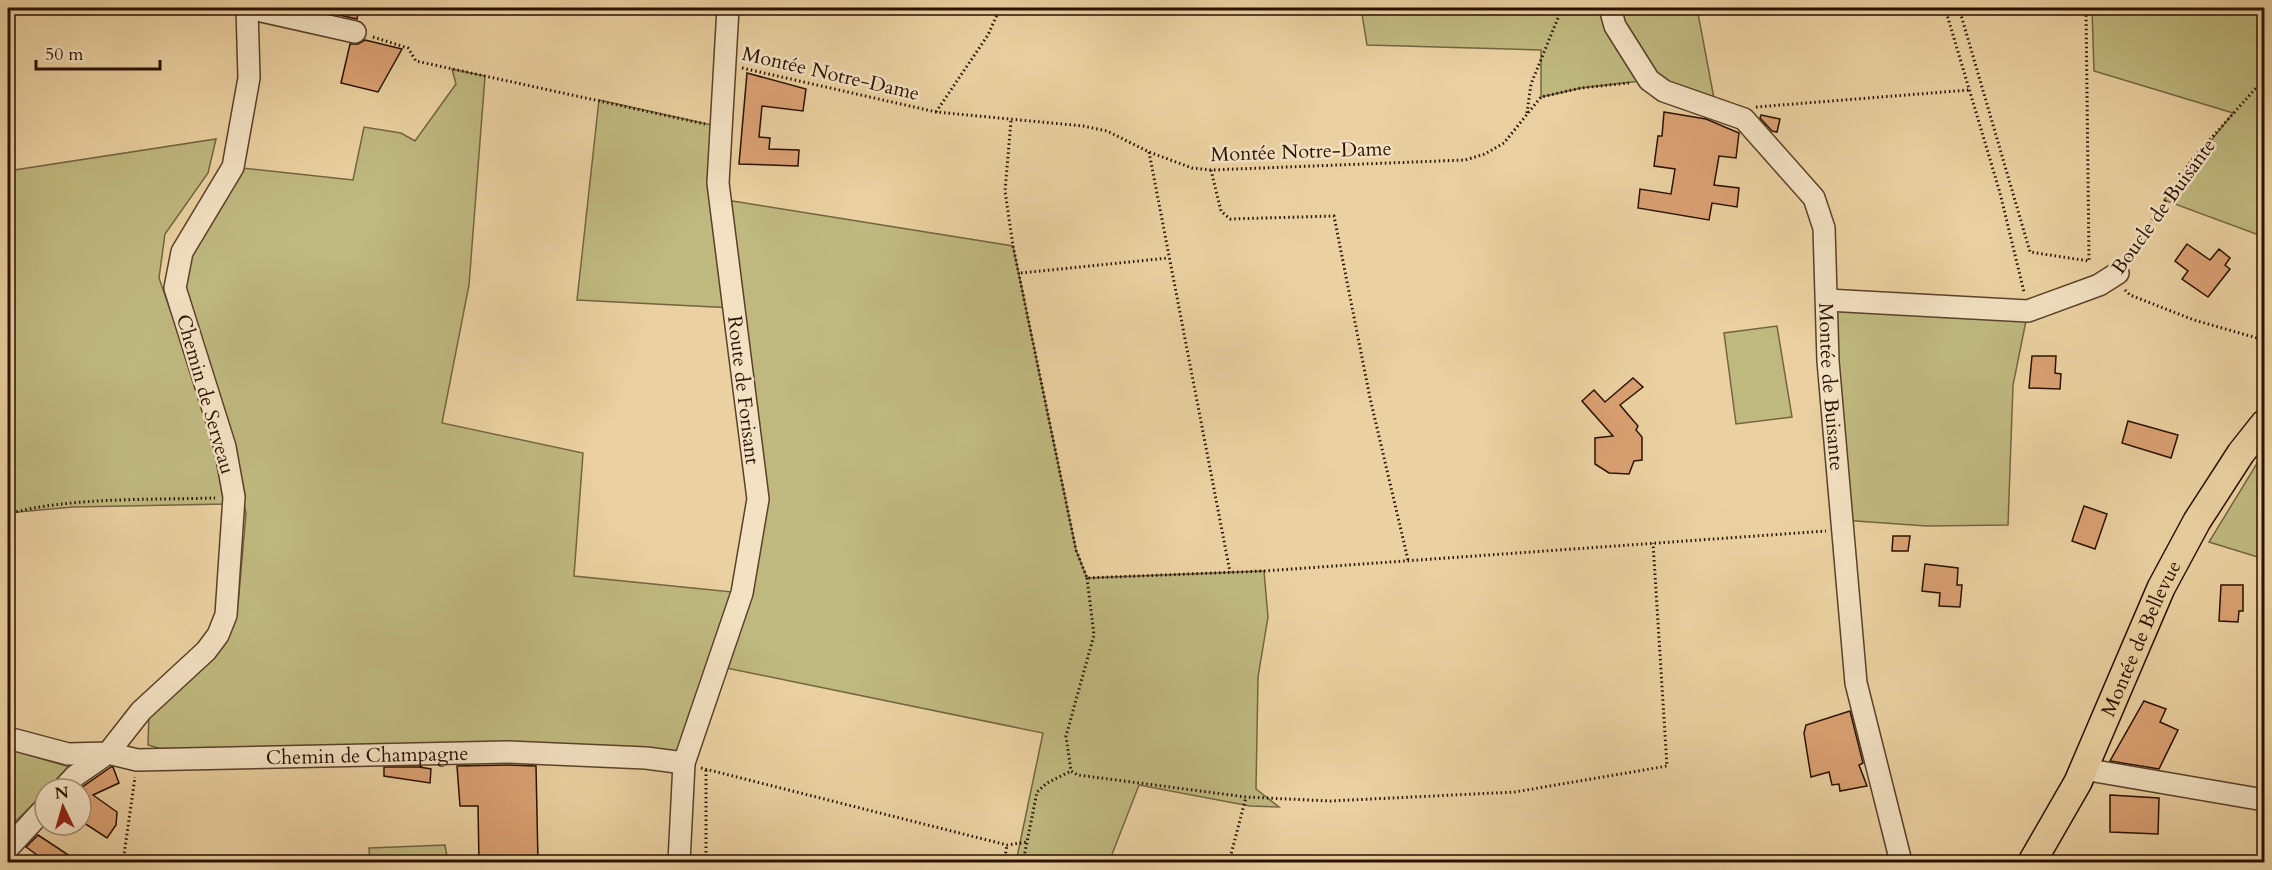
<svg xmlns="http://www.w3.org/2000/svg" width="2272" height="870" font-family="Cardo,serif">
  <rect width="100%" height="100%" fill="#ebd1a1"/>
  <filter id="stains"><feTurbulence type="fractalNoise" baseFrequency=".00333" numOctaves="4"/><feColorMatrix values="0 0 0 0 .2 0 0 0 0 .09 0 0 0 0 .02 0 0 0 .5 -.17"/></filter>
  <radialGradient id="worn" r=".72"><stop offset=".6" stop-color="#630" stop-opacity="0"/><stop offset="1" stop-color="#630" stop-opacity=".3"/></radialGradient>
  <g fill="#bfb97f" stroke="#746540" stroke-width="1.5">
    <path d="M1361,8h336l19,101 -67,-29 -68,8 -40,9v-47l-174,-5z"/>
    <path d="M2092,8h172v229l-100,-37 69,-87 -139,-42z"/>
    <path d="M452,69l33,7 -16,209 -27,138 141,30 -9,123 168,17 16,-94 -24,-191 -157,-8 22,-200 122,27 -1,72 293,47 63,304 11,28 177,-7 4,46 -10,60 -2,112 23,18 -29,-1 -111,-21 -30,77h-93l27,-129 -326,-67 -33,97 -486,-3 -50,-15 1,-33 70,-61 19,-46 8,-92 -16,-65 -55,-160 58,-121 120,13 11,-53 37,6 14,8 41,-57z"/>
    <path d="M216,139l-8,34 -43,61 -6,44 66,190 1,36 -153,3 -65,6v-342z"/>
    <path d="M1827,300l201,11 -15,74 -5,140 -81,1 -85,-6z"/>
    <path d="M1777,326l15,91 -56,7 -12,-91z"/>
    <path d="M2264,452v107l-55,-17z"/>
    <path d="M8,749l62,18 -62,62z"/>
    <path d="M445,845l3,17h-78l-1,-14z"/>
  </g>
  <g fill="#dba173" stroke="#2a1100" stroke-width="1.5">
    <path d="M331,8h28l-2,11 -27,-6z"/>
    <path d="M365,40l37,9 -24,43 -37,-9 9,-39h8z"/>
    <path d="M747,73l59,16 -3,22 -41,-5 -3,31 11,1 -1,11 30,1 -1,16 -59,-2z"/>
    <path d="M1664,112l42,7 33,14 -3,25 -17,-2 -5,29 25,3 -2,19 -25,-4 -3,17 -71,-12 2,-19 31,5 4,-25 -21,-3 4,-30h4z"/>
    <path d="M1761,115l19,4 -3,13 -5,-1 -12,-13z"/>
    <path d="M2187,244l23,16 9,-11 11,9 -5,7 5,4 -22,28 -26,-18 6,-8 -13,-10z"/>
    <path d="M2032,356h24l-1,17 6,1 -1,15 -31,-1z"/>
    <path d="M1633,378l10,9 -23,18 18,21 -2,4 6,7v23l-8,1 -5,13 -20,-1 -14,-9v-26l18,-2 -31,-35 12,-11 11,12z"/>
    <path d="M2128,421l50,14 -7,23 -49,-15z"/>
    <path d="M2084,506l23,8 -12,35 -23,-8z"/>
    <path d="M1893,536h17l-2,15h-16z"/>
    <path d="M1925,564l33,4 -1,17h5l-2,22 -21,-1 1,-13 -18,-2z"/>
    <path d="M2221,585h22v26h-4l-1,11 -19,-1z"/>
    <path d="M2144,701l22,8 -6,13 18,8 -19,39 -49,-8z"/>
    <path d="M1850,711l13,52 -4,2 8,21 -27,5 -1,-7 -7,1 -3,-13 -18,5 -7,-44 2,-8z"/>
    <path d="M508,765l28,1 2,96h-59l-1,-56h-18l-3,-40z"/>
    <path d="M111,767h2l6,16 -26,12 24,17 -1,13 -9,13 -26,-17v-33z"/>
    <path d="M384,767h35l12,2 -1,14 -46,-7z"/>
    <path d="M2110,795l49,3 -1,36 -48,-2z"/>
    <path d="M38,835l41,27h-32l-21,-15z"/>
  </g>
  <g fill="none" stroke-linecap="round" stroke-linejoin="round">
    <defs>
      <g id="minor">
        <path d="M248,8l107,24"/>
        <path id="s1" d="M1610,8l5,18 34,54 15,11 80,28 70,79 10,30 4,133 28,322 45,179"/>
        <path d="M1827,300l201,11 71,-26 19,-12"/>
        <path d="M8,738l60,16 40,-1 33,-42 65,-60 12,-16 8,-20 8,-118 -9,-50 -50,-159 7,-36 51,-85 16,-89 -2,-70"/>
        <path d="M2083,769l181,31"/>
        <path id="s2" d="M63,789l12,-13 33,-23 29,7 371,-8 138,6 38,5"/>
        <path d="M8,848l37,-40"/>
        <path d="M679,862l5,-99 58,-170 16,-94 -40,-316 10,-175"/>
      </g>
      <g id="major">
        <path id="s3" d="M2032,862l46,-80 83,-194 36,-67 44,-68 23,-29"/>
      </g>
    </defs>
    <use href="#minor" stroke="#5a4128" stroke-width="24"/>
    <use href="#major" stroke="#2a1100" stroke-width="30"/>
    <g stroke="#2a1100" stroke-width="3" stroke-dasharray="1.5 3" stroke-linecap="butt">
      <path d="M1945,8l55,185 24,99"/>
      <path d="M1959,8l71,244 59,9 -3,-253"/>
      <path d="M373,37l35,11 8,13 289,63"/>
      <path d="M742,68l194,44 147,14 24,5 42,21 43,16 19,2 254,-10 20,-6 19,-11 37,-46 40,-9 48,-5"/>
      <path d="M1756,107l213,-17"/>
      <path d="M936,112l52,-77 12,-27"/>
      <path d="M1527,113l4,-29 31,-76"/>
      <path d="M1011,121l-6,70 8,55 63,304 11,28 177,-7 562,-40"/>
      <path d="M1149,152l81,420"/>
      <path d="M1211,170l10,41 9,8 104,-3 36,182 38,162"/>
      <path d="M2128,258l63,-97 73,-82"/>
      <path d="M1021,273l147,-15"/>
      <path d="M2125,290l5,5 64,25 70,20"/>
      <path d="M8,514c59,-17 144,-14 207,-16"/>
      <path d="M1087,578l7,57 -28,101 5,35 7,4 168,22 84,4 185,-9 152,-26 -14,-223"/>
      <path d="M701,768l306,77 21,-3"/>
      <path d="M706,770v92"/>
      <path d="M123,862l12,-85"/>
      <path d="M1004,862l3,-17"/>
      <path d="M1023,862l14,-70 10,-9 24,-12"/>
      <path d="M1229,862l17,-65"/>
    </g>
    <use href="#minor" stroke="#f2e1c2" stroke-width="21"/>
    <use href="#major" stroke="#ebd1a1" stroke-width="27"/>
  </g>
  <g text-anchor="middle" stroke-width="5" stroke-linejoin="round" paint-order="stroke">
    <g font-size="20" fill="#2a1100" stroke="#f2e1c2">
      <text transform="translate(831 73) rotate(13)" y="7">Montée Notre-Dame</text>
      <text transform="translate(1301 151) rotate(-2)" y="7">Montée Notre-Dame</text>
      <text transform="translate(2163 206) rotate(-54)" y="7">Boucle de Buisante</text>
      <text dy="7" stroke="none"><textPath href="#s1" startOffset="482">Montée de Buisante</textPath></text>
      <text transform="translate(744 390) rotate(83)" y="7">Route de Forisant</text>
      <text transform="translate(206 394) rotate(74)" y="7">Chemin de Serveau</text>
      <text dy="7" stroke="none"><textPath href="#s3" startOffset="249">Montée de Bellevue</textPath></text>
      <text dy="7" stroke="none"><textPath href="#s2" startOffset="318">Chemin de Champagne</textPath></text>
    </g>
  </g>
  <rect width="2272" height="870" fill="none" stroke="#ebd1a1" stroke-width="30"/>
  <rect x="9" y="9" width="2254" height="852" fill="none" stroke="#2a1100" stroke-width="3"/>
  <rect x="15" y="15" width="2242" height="840" fill="none" stroke="#2a1100" stroke-width="1.5"/>
  <g transform="translate(63 807) rotate(355)"><circle r="28" fill="#f2e1c2" stroke="#a28e74" stroke-width="1.5"/>
  <path d="M0-4.5L10 22L0 15L-10 22Z" fill="#8f2418"/>
  <text y="-9" font-size="16" font-weight="bold" text-anchor="middle" fill="#2a1100">N</text>
  </g>
  <path d="M36 60v9h124v-9" fill="none" stroke="#2a1100" stroke-width="3"/>
  <text x="45" y="60" font-size="18" fill="#2a1100" stroke="#f2e1c2" stroke-width="4.5" paint-order="stroke">50 m</text>
  <rect width="100%" height="100%" filter="url(#stains)"/>
  <rect width="100%" height="100%" fill="url(#worn)"/>
</svg>
